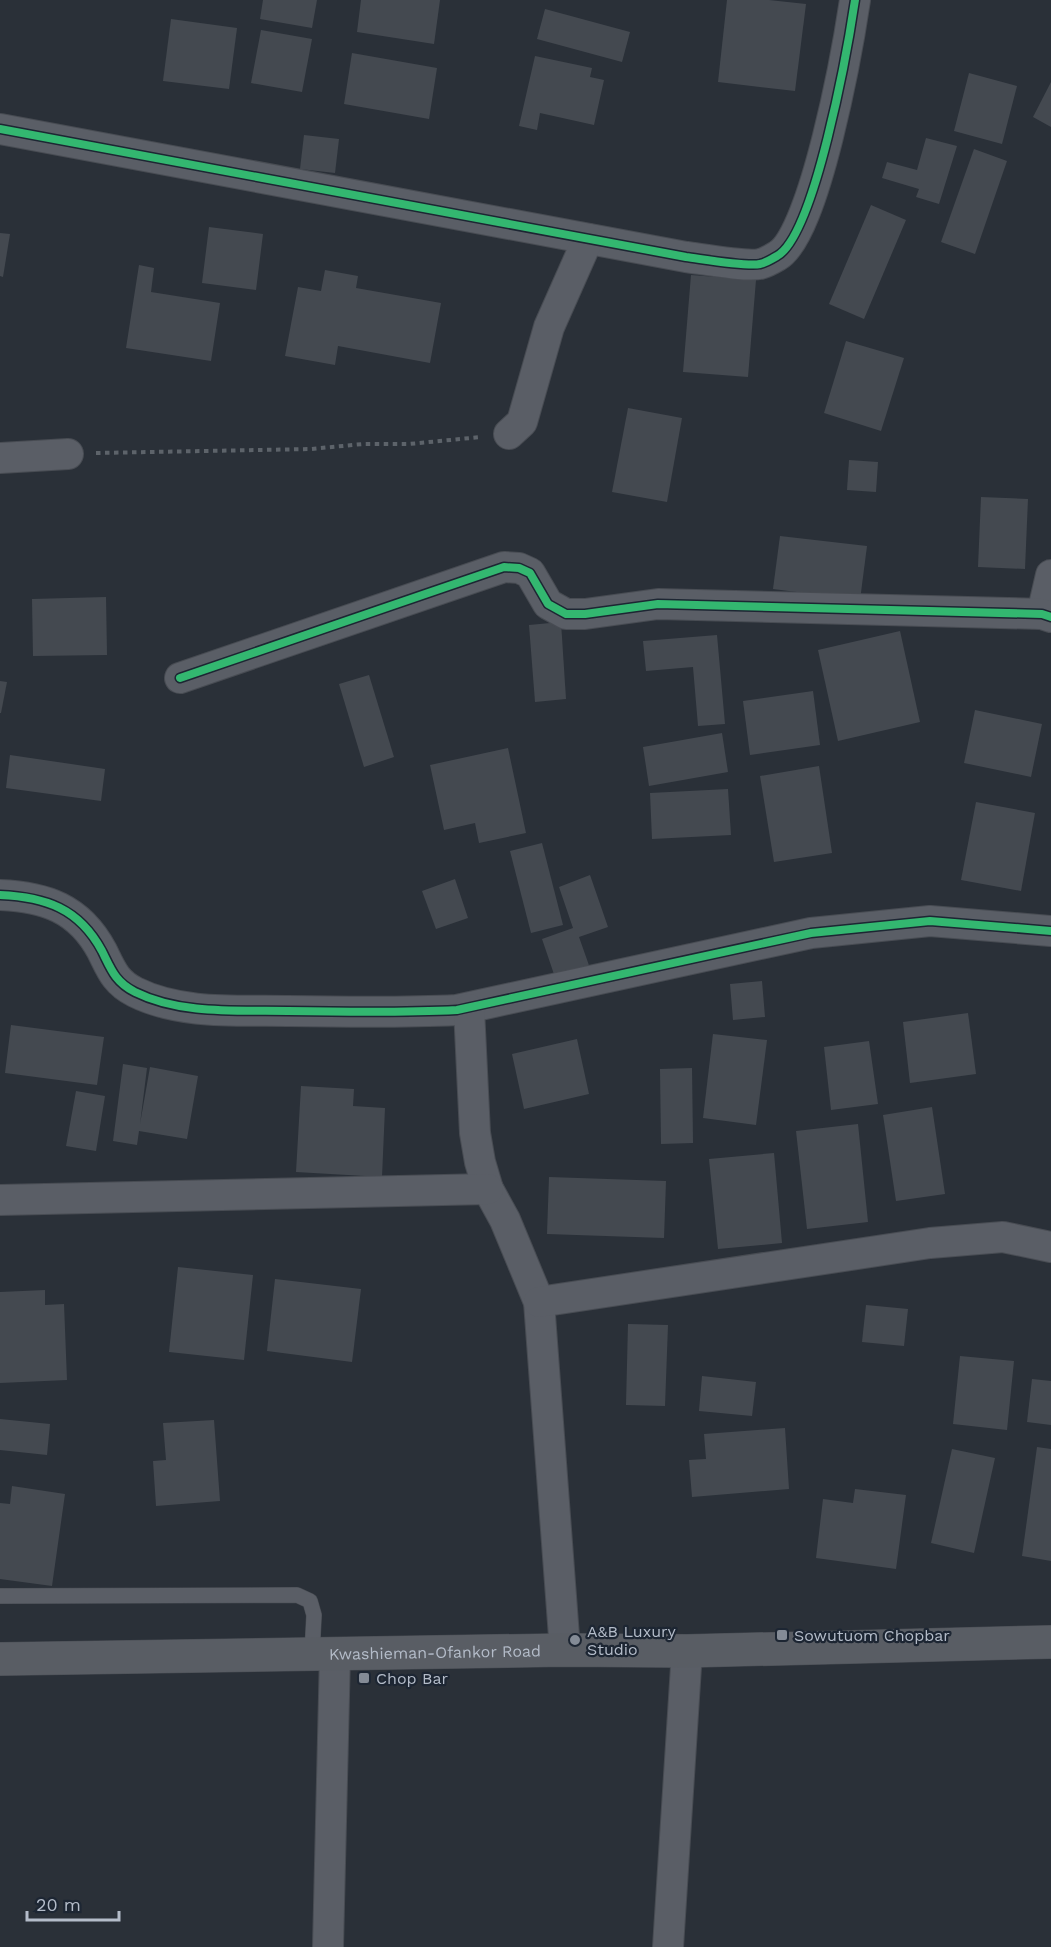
<svg xmlns="http://www.w3.org/2000/svg" width="1051" height="1947" font-family="'Work Sans',sans-serif">
  <rect width="100%" height="100%" fill="#2a3038"/>
  <g fill="#444950">
    <path d="M263,0h54l-5,28 -52,-9z"/>
    <path d="M361,0h79l-6,44 -77,-12z"/>
    <path d="M727,0h42l37,4 -11,87 -77,-9z"/>
    <path d="M545,9l85,23 -8,30 -85,-23z"/>
    <path d="M171,19l66,9 -8,61 -66,-8z"/>
    <path d="M261,30l51,9 -10,53 -51,-9z"/>
    <path d="M352,53l85,15 -8,51 -85,-15z"/>
    <path d="M535,56l57,12 -2,9 14,3 -10,45 -54,-12 -3,17 -18,-4z"/>
    <path d="M969,73l48,13 -15,58 -48,-13z"/>
    <path d="M1051,82v45l-18,-10z"/>
    <path d="M304,135l35,4 -4,34 -35,-4z"/>
    <path d="M926,138l31,8 -18,58 -23,-7 3,-8 -37,-11 5,-16 30,8z"/>
    <path d="M974,149l33,12 -32,93 -34,-12z"/>
    <path d="M871,205l35,15 -42,99 -35,-15z"/>
    <path d="M209,227l54,7 -7,56 -54,-7z"/>
    <path d="M0,233l10,1 -7,43 -3,-1z"/>
    <path d="M139,265l15,3 -3,24 69,11 -9,58 -85,-13z"/>
    <path d="M325,270l33,6 -2,12 85,15 -11,60 -92,-17 -3,19 -50,-9 13,-69 23,4z"/>
    <path d="M691,275l65,5 -8,97 -65,-5z"/>
    <path d="M846,341l58,17 -23,73 -57,-18z"/>
    <path d="M628,408l54,10 -15,84 -55,-10z"/>
    <path d="M849,460l29,2 -2,30 -29,-2z"/>
    <path d="M981,497l47,2 -3,70 -47,-2z"/>
    <path d="M780,536l87,10 -7,54 -87,-11z"/>
    <path d="M106,597l1,58 -74,1 -1,-57z"/>
    <path d="M561,622l5,77 -31,3 -6,-77z"/>
    <path d="M900,631l20,91 -82,19 -20,-91z"/>
    <path d="M717,635l8,89 -27,2 -5,-59 -47,4 -3,-30z"/>
    <path d="M369,675l25,82 -30,10 -25,-83z"/>
    <path d="M0,681l7,1 -6,31h-1z"/>
    <path d="M813,691l7,54 -70,10 -7,-54z"/>
    <path d="M975,710l67,14 -11,53 -67,-14z"/>
    <path d="M722,733l6,39 -79,14 -6,-39z"/>
    <path d="M508,748l18,85 -47,10 -4,-20 -31,7 -14,-65z"/>
    <path d="M10,755l95,14 -4,32 -95,-13z"/>
    <path d="M819,766l13,87 -58,9 -14,-86z"/>
    <path d="M728,789l3,46 -79,4 -2,-46z"/>
    <path d="M976,802l59,11 -14,78 -60,-11z"/>
    <path d="M542,843l21,82 -32,8 -21,-82z"/>
    <path d="M590,875l18,52 -29,10 12,34 -34,12 -15,-44 31,-11 -14,-41z"/>
    <path d="M455,879l13,39 -32,11 -14,-38z"/>
    <path d="M762,981l3,36 -32,3 -3,-36z"/>
    <path d="M968,1013l8,61 -66,9 -7,-61z"/>
    <path d="M11,1025l93,12 -7,48 -92,-12z"/>
    <path d="M713,1034l54,6 -11,85 -53,-7z"/>
    <path d="M577,1039l12,55 -65,15 -12,-55z"/>
    <path d="M869,1041l9,63 -47,6 -7,-63z"/>
    <path d="M123,1064l24,4 -7,56 10,-57 48,9 -11,63 -48,-8 -2,14 -24,-4z"/>
    <path d="M692,1068l1,75 -32,1 -1,-75z"/>
    <path d="M301,1086l53,3 -1,17 32,2 -3,69 -86,-5z"/>
    <path d="M76,1091l29,5 -9,55 -30,-5z"/>
    <path d="M932,1107l13,87 -49,7 -13,-86z"/>
    <path d="M858,1124l10,98 -61,7 -11,-98z"/>
    <path d="M774,1153l8,90 -64,6 -9,-90z"/>
    <path d="M549,1177l117,4 -2,57 -117,-4z"/>
    <path d="M178,1267l75,8 -9,85 -75,-8z"/>
    <path d="M275,1279l86,10 -9,73 -85,-11z"/>
    <path d="M45,1290v15l19,-1 3,76 -67,3v-91z"/>
    <path d="M866,1305l42,4 -4,37 -42,-4z"/>
    <path d="M628,1324l40,1 -3,81 -39,-1z"/>
    <path d="M960,1356l54,5 -7,69 -54,-6z"/>
    <path d="M702,1376l54,6 -4,34 -53,-5z"/>
    <path d="M1032,1379l19,2v44l-24,-3z"/>
    <path d="M0,1419l50,5 -3,31 -47,-5z"/>
    <path d="M214,1420l6,81 -64,5 -3,-45 13,-1 -3,-37z"/>
    <path d="M785,1428l4,61 -97,8 -3,-37 17,-1 -2,-25z"/>
    <path d="M1037,1447l14,2v112l-29,-5z"/>
    <path d="M952,1449l43,9 -21,95 -43,-10z"/>
    <path d="M12,1486l53,8 -13,92 -52,-7v-76l10,1z"/>
    <path d="M855,1489l51,6 -10,74 -80,-11 7,-59 30,4z"/>
  </g>
  <g fill="none" stroke-linecap="round" stroke-linejoin="round">
    <defs>
      <path id="service" d="M0,1596l297,-1 13,6 4,14 -2,39"/>
      <g id="minor">
        <path d="M0,129l686,128c16,2 61,10 74,7 5,-1 12,-5 17,-8 38,-21 71,-209 78,-256"/>
        <path d="M509,434l13,-12 27,-95 39,-88"/>
        <path d="M0,458l68,-4"/>
        <path d="M1042,614l9,-39"/>
        <path d="M180,678l324,-111 15,1 11,5 18,31 18,10h19l73,-10 384,10 9,3"/>
        <path d="M0,895c45,2 79,13 102,56 9,18 13,31 33,41 46,23 104,18 153,19 56,1 112,2 169,-1l354,-77 119,-12 121,10"/>
        <path d="M469,1009l6,124 5,29 8,27 17,31 34,82 26,348"/>
        <path d="M0,1200l488,-11"/>
        <path d="M539,1302l391,-59 73,-6 48,10"/>
        <path d="M328,1947l7,-293"/>
        <path d="M668,1947l19,-296"/>
      </g>
      <g id="secondary">
        <path id="s1" d="M0,1659l565,-9 122,1 364,-9"/>
      </g>
    </defs>
    <use href="#service" stroke="#484c53" stroke-width="16"/>
    <use href="#minor" stroke="#484c53" stroke-width="32"/>
    <use href="#secondary" stroke="#484c53" stroke-width="34"/>
    <path stroke="#5d636a" stroke-width="4" stroke-dasharray="4.5 4.5" stroke-linecap="butt" d="M96,453l215,-4 52,-5h46l72,-7"/>
    <use href="#service" stroke="#5a5e66" stroke-width="15"/>
    <use href="#minor" stroke="#5a5e66" stroke-width="30"/>
    <use href="#secondary" stroke="#595d64" stroke-width="33"/>
    <defs>
      <g id="cycleway">
        <path d="M0,129l686,128c16,2 61,10 74,7 5,-1 12,-5 17,-8 38,-21 71,-209 78,-256"/>
        <path d="M180,678l324,-111 15,1 11,5 18,31 18,10h19l73,-10 384,10 9,3"/>
        <path d="M0,895c45,2 79,13 102,56 9,18 13,31 33,41 46,23 104,18 153,19 56,1 112,2 169,-1l354,-77 119,-12 121,10"/>
      </g>
    </defs>
    <use href="#cycleway" stroke="#1d2633" stroke-width="11"/>
    <use href="#cycleway" stroke="#33b770" stroke-width="8"/>
  </g>
  <g fill="#848b96" stroke="#1d2633" stroke-width="2">
    <rect x="776" y="1629" width="12" height="12" rx="3"/>
    <circle cx="575" cy="1640" r="6"/>
    <rect x="358" y="1672" width="12" height="12" rx="3"/>
  </g>
  <g text-anchor="middle" stroke-width="4.5" stroke-linejoin="round" paint-order="stroke">
    <g font-size="16" fill="#b4bcc9" stroke="#1d2633" text-anchor="start">
      <text x="587" y="1637">A&amp;B Luxury<tspan x="587" dy="18">Studio</tspan></text>
      <text x="794" y="1641">Sowutuom Chopbar</text>
      <text x="376" y="1684">Chop Bar</text>
    </g>
    <g font-size="16" fill="#b4bcc9" stroke="#1d2633">
      <text dy="6" stroke="none"><textPath href="#s1" startOffset="435">Kwashieman-Ofankor Road</textPath></text>
    </g>
  </g>
  <path d="M27 1911v9h92v-9" fill="none" stroke="#b4bcc9" stroke-width="3"/>
  <text x="36" y="1911" font-size="18" fill="#b4bcc9" stroke="#1d2633" stroke-width="4.5" paint-order="stroke">20 m</text>
</svg>
